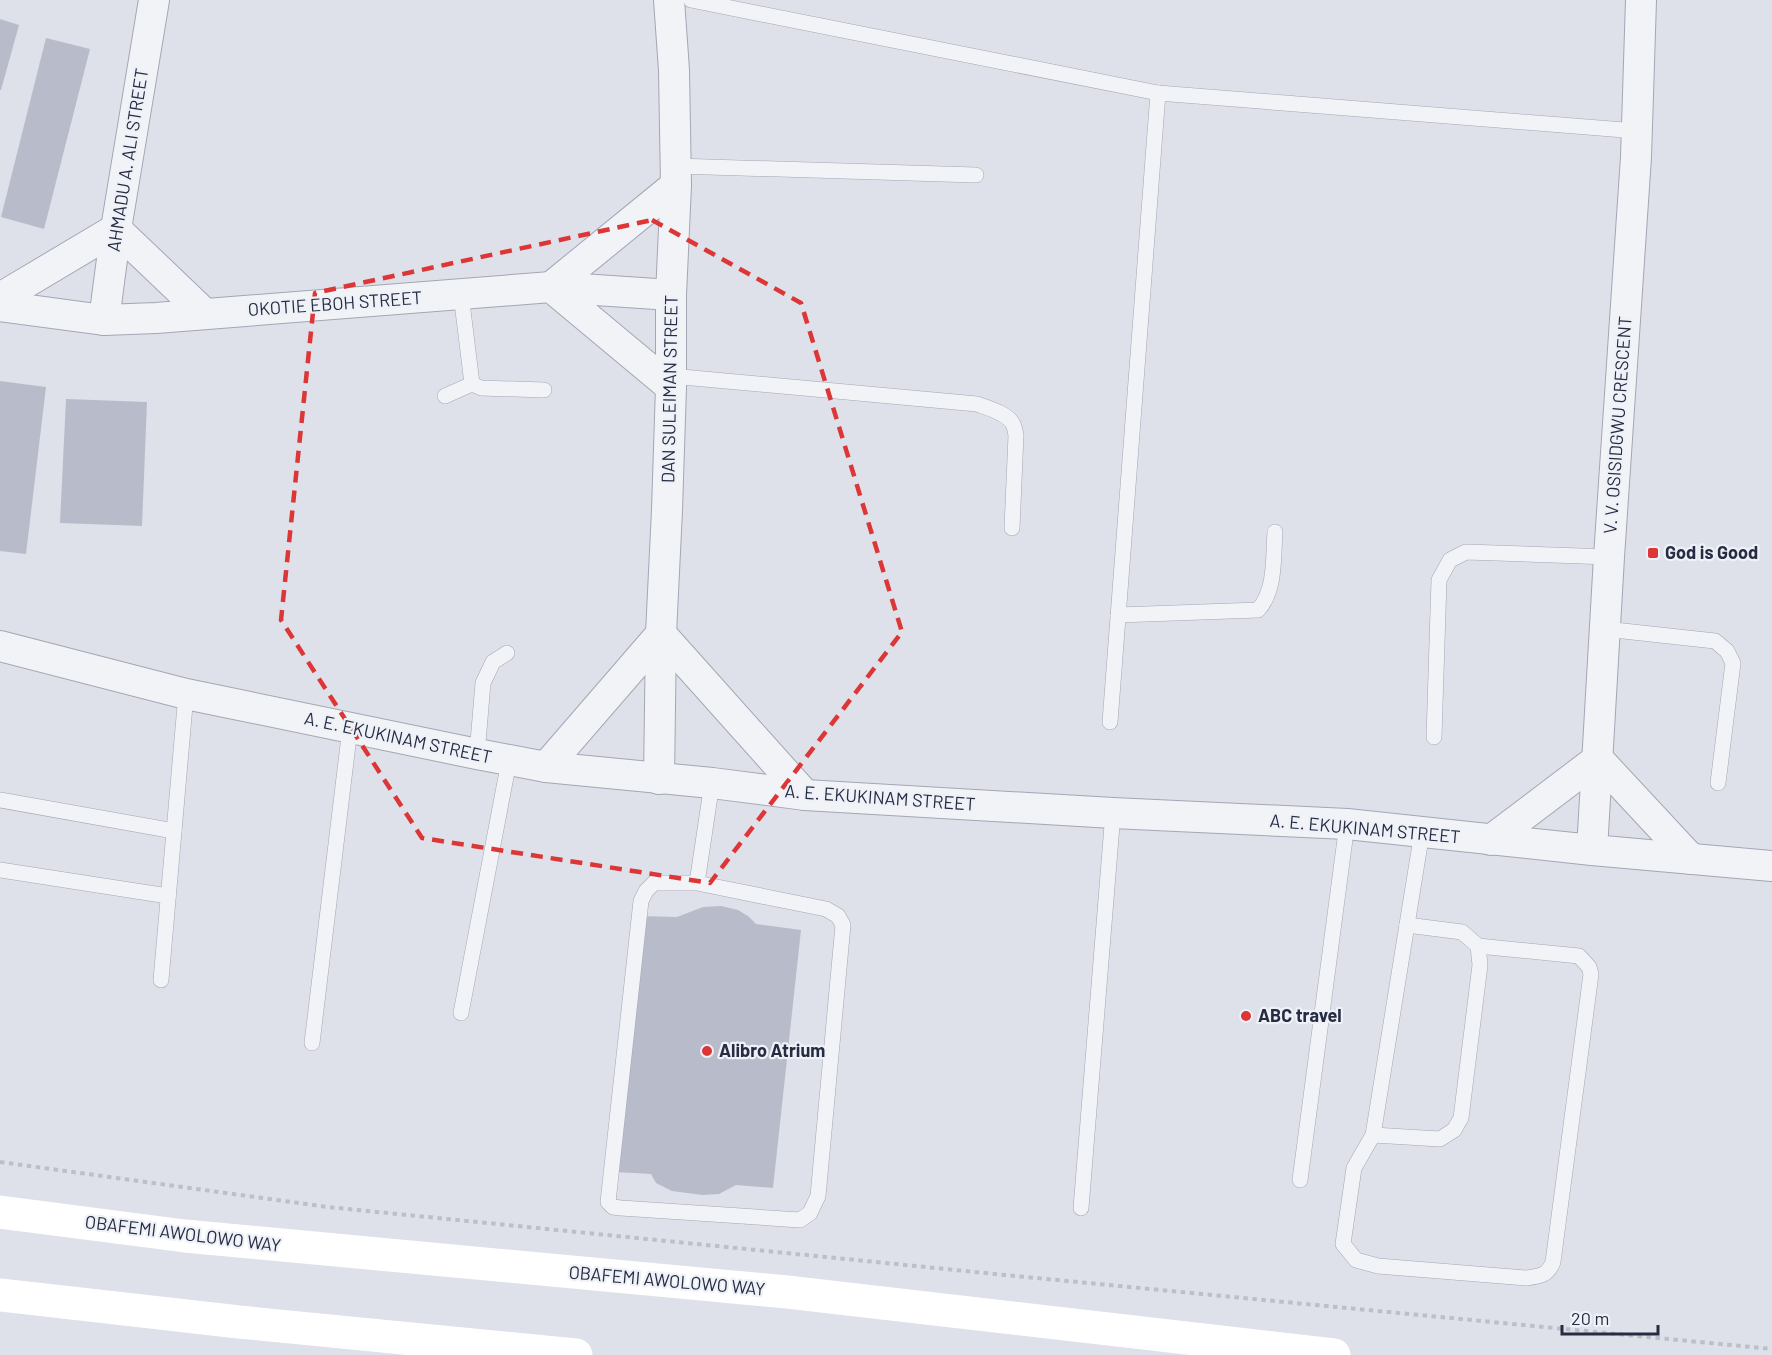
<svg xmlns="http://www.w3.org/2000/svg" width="1772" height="1355" font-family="Barlow,sans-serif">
  <rect width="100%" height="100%" fill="#dee1ea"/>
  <g fill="#b8bcca">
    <path d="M0,19l19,6 -18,65h-1z"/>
    <path d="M46,38l44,11 -46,180 -43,-12z"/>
    <path d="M0,381l46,6 -20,167 -26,-3z"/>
    <path d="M66,399l81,3 -5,124 -82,-3z"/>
    <path d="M721,906l17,4 10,6 8,8 45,6 -28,258 -37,-3 -17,9 -17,1 -30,-4 -16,-8 -5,-9 -36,-2 25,-256 37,1 26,-10z"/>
  </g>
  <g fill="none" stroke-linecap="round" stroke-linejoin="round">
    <defs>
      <g id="lane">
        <path d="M691,0l467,93 479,38"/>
        <path d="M676,166l300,9"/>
        <path d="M461,294l11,90 9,4 63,2"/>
        <path d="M671,376l306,28c11,4 30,9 36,20 2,4 2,7 3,11l-4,93"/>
        <path d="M445,396l27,-12"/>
        <path d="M1118,615l140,-5c18,-20 15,-52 17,-78"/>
        <path d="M1605,629l110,12 12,10 6,12 -15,120"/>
        <path d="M1110,722l48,-629"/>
        <path d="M1434,737l5,-157 11,-20 16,-8 143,5"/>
        <path d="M477,754l6,-71 10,-21 14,-9"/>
        <path d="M0,800l174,31"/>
        <path d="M1422,832l-49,303 -19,33 -11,76 13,16 22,6 149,12c14,-2 21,-3 26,-16l38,-288 -2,-7 -10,-11 -101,-10"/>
        <path d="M0,870l168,26"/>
        <path d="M697,883l129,26 12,7 5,9 -25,271 -8,17 -10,7 -179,-12 -8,-1 -5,-5 33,-301 5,-10 8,-8h43l15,-100"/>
        <path d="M161,980l25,-286"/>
        <path d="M461,1013l48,-252"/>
        <path d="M312,1043l38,-315"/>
        <path d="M1373,1135l67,4 14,-9 7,-12 19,-153 -2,-19 -16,-14 -55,-7"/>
        <path d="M1300,1180l47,-356"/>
        <path d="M1081,1208l32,-395"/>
      </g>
      <g id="street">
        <path d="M0,298l116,-69 89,85"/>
        <path d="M0,306l104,14 52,-2 395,-31 120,8"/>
        <path d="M104,320l12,-91 38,-229"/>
        <path d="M671,387l-120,-100 125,-102"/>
        <path d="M0,646l186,48 291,60 69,13 166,16 93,12 308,18 234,11 245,26 180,16"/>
        <path d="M546,767l115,-133 144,161"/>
        <path d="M659,779l2,-145 6,-124 4,-123v-92l5,-110 -2,-115 -5,-70"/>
        <path d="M1491,840l107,-81 93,100"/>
        <path d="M1592,850l17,-293 27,-400 5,-157"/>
      </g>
    </defs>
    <use href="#lane" stroke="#a3a7b4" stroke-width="16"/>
    <use href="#street" stroke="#a3a7b4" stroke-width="32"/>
    <path stroke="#bdbfc8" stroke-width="4" stroke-dasharray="4.5 4.5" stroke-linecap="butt" d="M0,1162l328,45 677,68 767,74"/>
    <use href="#lane" stroke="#f2f3f7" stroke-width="15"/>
    <use href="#street" stroke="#f2f3f7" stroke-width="30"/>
    <g stroke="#fff" stroke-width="33">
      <path d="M0,1212l185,24 602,56 547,63"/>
      <path d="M0,1295l239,27 337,33"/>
    </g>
  </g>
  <path fill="none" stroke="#dc3637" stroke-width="4.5" stroke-dasharray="12 8" stroke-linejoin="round" d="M652,220l149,83 101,329 -192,251 -288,-45 -141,-218 34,-327z"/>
  <g fill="#dc3637" stroke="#eef1f7" stroke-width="2">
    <rect x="1647" y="547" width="12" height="12" rx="3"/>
    <circle cx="1246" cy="1016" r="6"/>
    <circle cx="707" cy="1051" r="6"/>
  </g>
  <g text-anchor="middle" stroke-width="4.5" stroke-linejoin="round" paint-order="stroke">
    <g font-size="18" fill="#262c42" stroke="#eef1f7">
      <text transform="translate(128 160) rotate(-81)" y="6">AHMADU A. ALI STREET</text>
      <text transform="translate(335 304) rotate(-4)" y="6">OKOTIE EBOH STREET</text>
      <text transform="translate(670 389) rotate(-89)" y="6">DAN SULEIMAN STREET</text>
      <text transform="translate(1618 425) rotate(-86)" y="6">V. V. OSISIDGWU CRESCENT</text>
      <text transform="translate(398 738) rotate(12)" y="6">A. E. EKUKINAM STREET</text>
      <text transform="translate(880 798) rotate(4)" y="6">A. E. EKUKINAM STREET</text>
      <text transform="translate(1365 829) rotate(5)" y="6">A. E. EKUKINAM STREET</text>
      <text transform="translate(183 1234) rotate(7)" y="6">OBAFEMI AWOLOWO WAY</text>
      <text transform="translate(667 1281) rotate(5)" y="6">OBAFEMI AWOLOWO WAY</text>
    </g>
    <g font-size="18" font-weight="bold" fill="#262c42" stroke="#eef1f7" text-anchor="start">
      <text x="1665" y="559">God is Good</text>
      <text x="1258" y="1022">ABC travel</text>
      <text x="719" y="1057">Alibro Atrium</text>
    </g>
  </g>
  <path d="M1562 1325v9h96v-9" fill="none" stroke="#262c42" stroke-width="3"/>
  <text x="1571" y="1325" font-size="18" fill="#262c42" stroke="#eef1f7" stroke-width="4.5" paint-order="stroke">20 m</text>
</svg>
